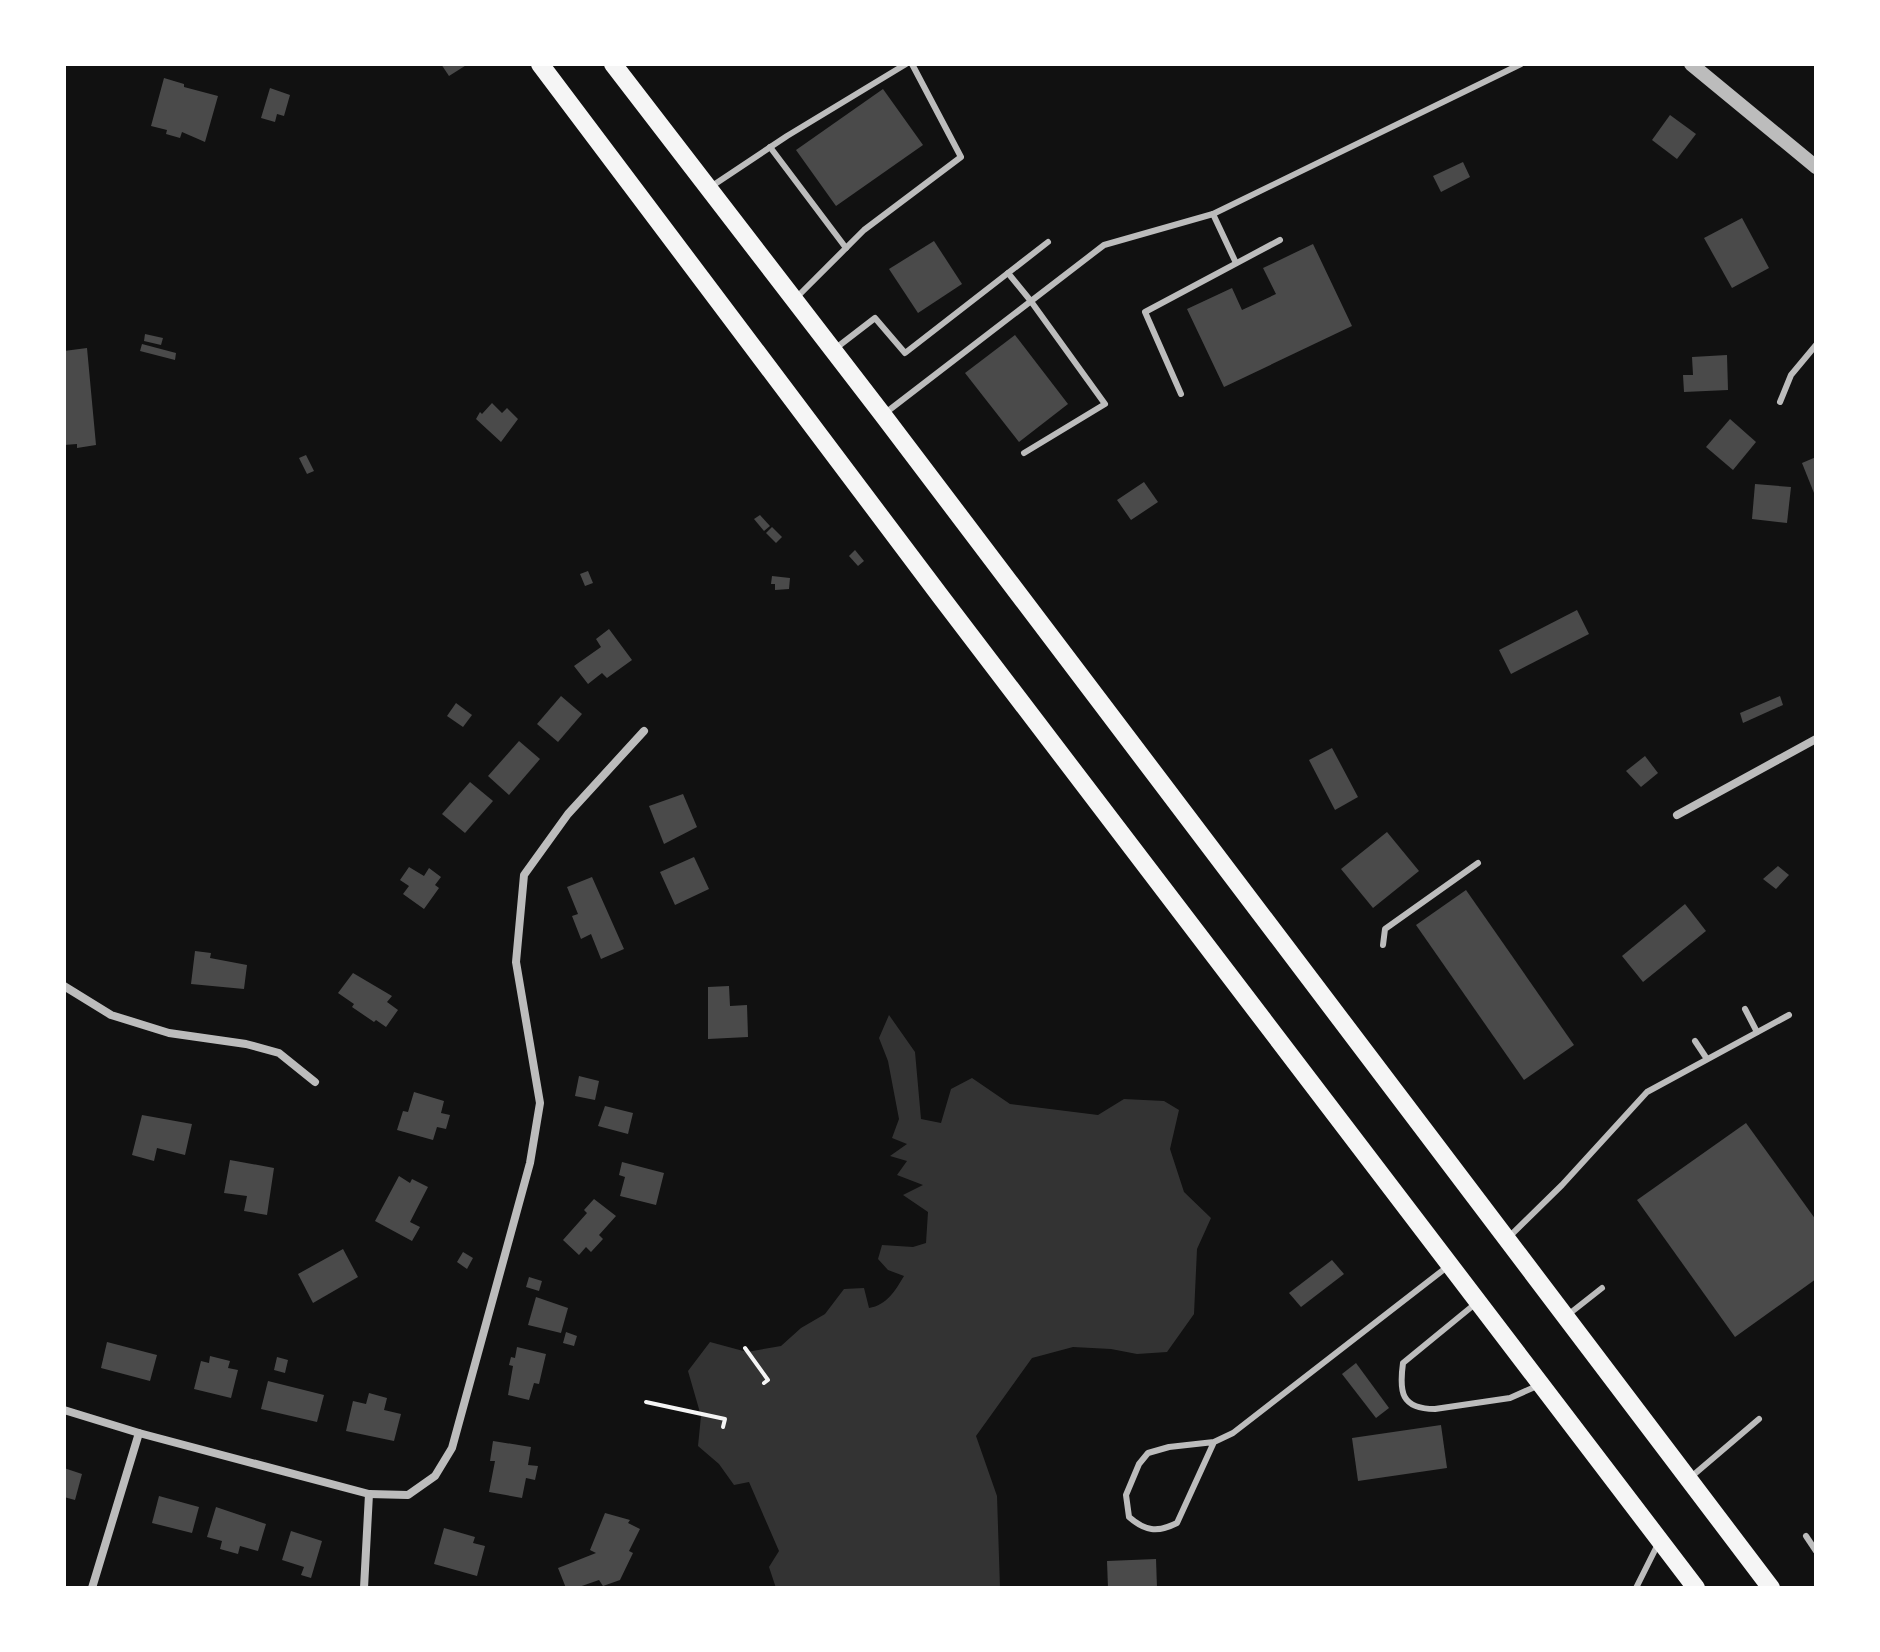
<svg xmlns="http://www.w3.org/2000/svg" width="1880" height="1652" font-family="'PT Sans',sans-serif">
  <rect width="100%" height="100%" fill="#111"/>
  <path fill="#333" d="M889,1015l26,37 6,67 20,4 10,-34 21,-11 38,26 88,11 26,-16 40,2 15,9 -9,39 14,43 27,26 -14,31 -3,65 -27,38 -30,2 -26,-5 -38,-2 -41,11 -56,78 21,60 3,92h-224l-7,-21 10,-16 -30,-69 -15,3 -15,-21 -21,-18 3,-30 -13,-45 22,-29 37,10 34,-6 20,-18 24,-14 19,-25 20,-1 5,20c18,-3 26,-17 35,-32l-16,-6 -10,-11 4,-14 31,2 13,-4 2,-31 -25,-17 20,-10 -26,-10 10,-14 -17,-5 17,-12 -15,-6 7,-19 -11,-58 -9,-23z"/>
  <g fill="#4a4a4a">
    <path d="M441,64h27l-19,12z"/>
    <path d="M164,78l20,6v3l34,9 -13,46 -23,-10 -2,6 -14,-4 1,-4 -16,-4z"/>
    <path d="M270,88l20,7 -6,21 -7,-2 -2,8 -14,-4z"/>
    <path d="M883,89l40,56 -87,61 -40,-56z"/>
    <path d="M1670,115l26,19 -19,25 -25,-19z"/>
    <path d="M1463,162l7,15 -29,15 -8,-16z"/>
    <path d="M1742,218l27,50 -37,20 -28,-50z"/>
    <path d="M934,241l28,43 -44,29 -29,-44z"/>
    <path d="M1313,244l39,82 -128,61 -37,-78 45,-21 10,22 34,-16 -13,-26z"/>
    <path d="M145,334l18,4 -2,7 -17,-4z"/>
    <path d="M1015,335l53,69 -49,38 -54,-69z"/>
    <path d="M142,344l34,9 -1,7 -35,-9z"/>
    <path d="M87,348l9,97 -19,3v-4l-13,1v-94z"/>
    <path d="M1727,355l1,35 -44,2 -1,-17h10l-1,-18z"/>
    <path d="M492,403l10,10 5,-5 11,11 -17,23 -25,-23 4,-7 2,2z"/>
    <path d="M1730,419l26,23 -23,28 -27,-23z"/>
    <path d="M306,455l8,16 -7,3 -8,-16z"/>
    <path d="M1816,457v41l-14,-35z"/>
    <path d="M1144,482l14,20 -27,18 -14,-20z"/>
    <path d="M1755,484l36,3 -4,36 -35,-4z"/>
    <path d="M760,515l10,11 -6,5 -10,-12z"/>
    <path d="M772,527l10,10 -6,6 -10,-10z"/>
    <path d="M855,550l9,11 -6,5 -9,-10z"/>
    <path d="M588,571l5,12 -8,3 -5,-12z"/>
    <path d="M772,576l18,2 -1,11 -14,1v-6h-4z"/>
    <path d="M1577,610l12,24 -78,40 -12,-24z"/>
    <path d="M609,629l23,31 -25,18 -5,-5 -14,11 -14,-18 27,-19 -5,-8z"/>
    <path d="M561,696l21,18 -24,28 -21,-18z"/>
    <path d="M1780,696l3,9 -40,18 -3,-10z"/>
    <path d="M456,703l16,12 -9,12 -16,-11z"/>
    <path d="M519,741l21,18 -31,36 -21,-19z"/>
    <path d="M1332,748l26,49 -23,13 -26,-50z"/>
    <path d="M1645,756l13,17 -17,14 -15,-16z"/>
    <path d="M470,782l23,19 -28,32 -23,-19z"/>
    <path d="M683,794l14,33 -33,17 -15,-38z"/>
    <path d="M1387,832l32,39 -46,37 -32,-39z"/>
    <path d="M694,857l15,32 -34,16 -15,-33z"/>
    <path d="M1778,866l11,9 -13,14 -13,-10z"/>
    <path d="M409,867l15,9 5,-8 12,9 -6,8 4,3 -15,21 -21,-15 6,-8 -9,-6z"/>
    <path d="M592,877l32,72 -23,10 -10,-25 -10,5 -9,-23 6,-2 -11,-27z"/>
    <path d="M1466,890l108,155 -50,35 -108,-155z"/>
    <path d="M1685,904l21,27 -63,51 -21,-26z"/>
    <path d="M195,951l16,2 -1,5 37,7 -3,24 -53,-5z"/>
    <path d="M353,973l39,23 -5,6 11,8 -12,17 -10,-7 -2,2 -22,-15 2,-3 -16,-11z"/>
    <path d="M729,986l1,20 17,-1 1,32 -40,2v-52z"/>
    <path d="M579,1076l20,5 -4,19 -20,-4z"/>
    <path d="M414,1092l30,9 -3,12 9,2 -4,14 -9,-2 -4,13 -36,-10 6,-19 5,1z"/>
    <path d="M605,1106l28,7 -5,21 -30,-8z"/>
    <path d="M142,1115l50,9 -7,31 -28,-7 -3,13 -22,-6z"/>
    <path d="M1746,1123l70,97v59l-81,58 -98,-137z"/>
    <path d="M230,1160l44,8 -7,47 -23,-4 3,-15 -23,-3z"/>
    <path d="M622,1162l42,11 -8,32 -36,-9 5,-19 -6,-2z"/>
    <path d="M399,1176l11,7 2,-4 16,8 -18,35 10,5 -8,14 -37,-20z"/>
    <path d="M594,1199l22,17 -17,19 4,4 -12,13 -5,-5 -7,8 -16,-15 24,-27 -3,-3z"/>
    <path d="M343,1249l15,28 -45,26 -15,-29z"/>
    <path d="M463,1252l10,6 -6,11 -10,-7z"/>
    <path d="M1332,1260l12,14 -43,33 -12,-14z"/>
    <path d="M529,1277l13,4 -3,10 -13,-4z"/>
    <path d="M536,1297l32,11 -7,25 -33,-8z"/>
    <path d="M566,1332l11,4 -3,10 -11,-3z"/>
    <path d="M107,1342l50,13 -7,26 -49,-13z"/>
    <path d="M517,1347l29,7 -7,30 -5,-1 -5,17 -21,-5 5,-29 -4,-1 2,-8 4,1z"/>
    <path d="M210,1356l20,5 -2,7 10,2 -7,28 -37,-9 7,-28 8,2z"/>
    <path d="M277,1357l11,3 -3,13 -11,-3z"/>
    <path d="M1356,1363l33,45 -13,10 -34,-44z"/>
    <path d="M268,1381l56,14 -7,27 -56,-13z"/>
    <path d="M369,1393l18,5 -3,12 17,4 -7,27 -48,-10 7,-30 13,3z"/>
    <path d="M1441,1425l6,43 -89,13 -6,-43z"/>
    <path d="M493,1441l38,6 -3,18 10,1 -3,14 -9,-2 -4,20 -33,-6 6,-31h-5z"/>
    <path d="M64,1468l18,6 -7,26 -11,-3z"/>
    <path d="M159,1496l40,11 -7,26 -40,-10z"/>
    <path d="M216,1507l50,17 -8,27 -18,-5 -2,8 -18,-5 2,-8 -15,-4z"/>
    <path d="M605,1513l25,7 -2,3 12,6 -11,22 4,2 -13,27 -17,6 -4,-6 -23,8h-10l-8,-20 38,-15 -6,-3z"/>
    <path d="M444,1528l31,9 -2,6 12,3 -8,30 -43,-12z"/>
    <path d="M291,1531l31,10 -11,37 -10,-3 3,-8 -22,-7z"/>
    <path d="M1156,1559l1,29h-49l-1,-27z"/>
  </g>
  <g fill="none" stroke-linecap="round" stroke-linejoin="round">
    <g stroke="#f5f5f5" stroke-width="4">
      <path d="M745,1348l23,32 -4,3"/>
      <path d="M646,1402l79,17 -2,8"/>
    </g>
    <g stroke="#bcbcbc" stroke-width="6">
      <path d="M770,147l76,101"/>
      <path d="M709,188l78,-52 119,-72"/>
      <path d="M1213,214l23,49"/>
      <path d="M1008,273l22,27 75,104 -81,49"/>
      <path d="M797,297l67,-67 97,-73 -49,-93"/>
      <path d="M836,348l39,-30 30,35 143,-111"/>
      <path d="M1181,394l-36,-82 135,-72"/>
      <path d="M1780,402l11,-27 25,-30"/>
      <path d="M884,414l220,-169 109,-31 308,-150"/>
      <path d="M1383,945l2,-16 93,-66"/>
      <path d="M1745,1009l12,23"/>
      <path d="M1695,1041l12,18"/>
      <path d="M1510,1236l52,-51 85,-93 142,-77"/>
      <path d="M1475,1304l-72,59c-4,29 -2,46 32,46l75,-11 27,-12"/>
      <path d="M1569,1314l33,-26"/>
      <path d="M1214,1442l-37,81c-20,10 -32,8 -48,-6l-3,-22 13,-31 9,-11 21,-6 45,-5 19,-9 214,-166"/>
      <path d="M1691,1477l68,-58"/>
      <path d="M1806,1536l10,15"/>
      <path d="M1636,1588l22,-44"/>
    </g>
    <g stroke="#bcbcbc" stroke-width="8">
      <path d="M1677,815l139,-76"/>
      <path d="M64,986l47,29 58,18 77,11 33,9 36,29"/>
      <path d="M64,1410l75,23 230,61 39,1 27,-19 17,-28 78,-285 10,-60 -24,-141 8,-87 44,-61 76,-83"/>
      <path d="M92,1588l47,-155"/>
      <path d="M364,1588l5,-94"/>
    </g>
    <path stroke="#bcbcbc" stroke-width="14" d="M1691,64l125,103"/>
    <g stroke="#f5f5f5" stroke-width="18">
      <path d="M540,64l401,533 755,991"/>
      <path d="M613,64l270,351 888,1173"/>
    </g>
  </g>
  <rect width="1880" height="1652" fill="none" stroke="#ffffff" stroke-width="132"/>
</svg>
